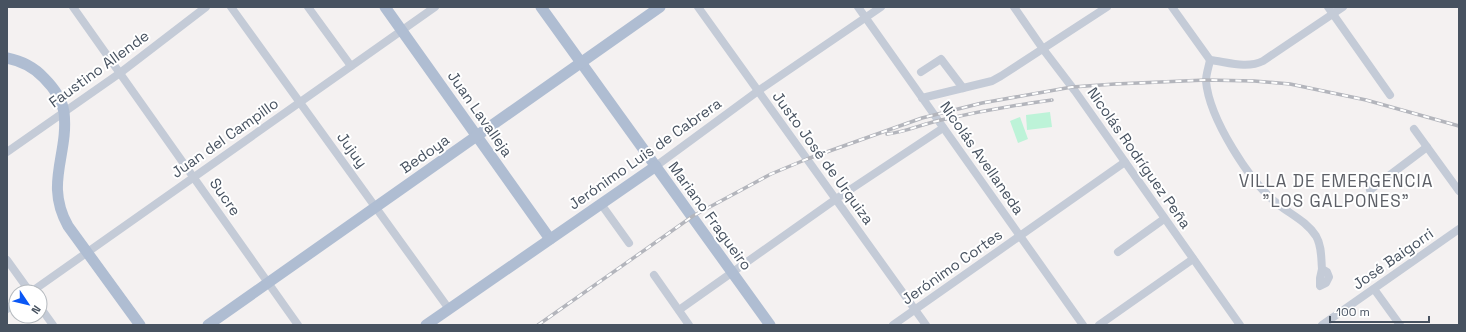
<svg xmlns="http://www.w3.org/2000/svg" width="1466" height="332" font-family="'Space Grotesk',sans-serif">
  <rect width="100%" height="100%" fill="#f4f1f1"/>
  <g fill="#bdf3d8">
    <path d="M1050,112l2,15 -25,3 -1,-15z"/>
    <path d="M1020,117l8,22 -10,4 -8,-22z"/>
  </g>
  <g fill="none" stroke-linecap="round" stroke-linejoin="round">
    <g stroke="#c4cbd7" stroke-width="8">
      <path d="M73,7l225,318"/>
      <path d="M231,7l218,302"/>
      <path d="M308,7l43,59"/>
      <path d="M698,7l228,318"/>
      <path d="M858,7l225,318"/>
      <path d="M1014,7l29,42 32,42 165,234"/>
      <path d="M1172,7l38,53c17,2 37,9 53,1l80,-54"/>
      <path d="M1328,7l62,88"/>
      <path d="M1210,60c-1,6 -4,14 -4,21 3,37 44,102 73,124 13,10 28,17 37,31 6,10 5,22 6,33l5,3 2,5 -3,6 -6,3v-8l2,-9"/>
      <path d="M921,72l20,-13 22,29"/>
      <path d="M922,98l70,-17 9,-5 106,-69"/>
      <path d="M1414,129l45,62"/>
      <path d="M7,152l113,-79 86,-66"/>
      <path d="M656,166l102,-75 123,-84"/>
      <path d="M1370,190l57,-43"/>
      <path d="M601,204l28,39"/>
      <path d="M1118,252l46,-33"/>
      <path d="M7,260l23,32"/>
      <path d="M654,275l35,50"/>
      <path d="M1374,289l26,36"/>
      <path d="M31,292l404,-285"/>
      <path d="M40,307l13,18"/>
      <path d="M7,309l9,-7"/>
      <path d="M679,310l157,-111 107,-71"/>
      <path d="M893,325l232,-163"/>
      <path d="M1099,325l94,-66"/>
      <path d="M1322,325l137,-96"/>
    </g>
    <g stroke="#afbdd2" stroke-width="11">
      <path d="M385,7l165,232"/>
      <path d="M541,7l229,318"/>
      <path d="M7,58c15,3 27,9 37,20 9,9 18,21 20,34 5,43 -20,71 4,114l72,99"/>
      <path d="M208,325l452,-318"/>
      <path d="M426,325l230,-159"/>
    </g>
    <defs>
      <g id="rail">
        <path d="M887,134c19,-2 35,-10 54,-14 36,-8 74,-15 111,-20"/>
        <path d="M538,325l155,-109 78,-42 36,-15 115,-41 60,-15 90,-16 43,-3 91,-4 48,1 36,3 76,16 93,26"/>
      </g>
    </defs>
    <use href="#rail" stroke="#b3b5bc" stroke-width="3.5"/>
    <use href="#rail" stroke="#fff" stroke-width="2" stroke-dasharray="6" stroke-linecap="butt"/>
  </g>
  <g text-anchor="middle" stroke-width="4" stroke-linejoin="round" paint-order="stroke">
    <g font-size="15" fill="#475260" stroke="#fff">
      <text transform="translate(99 69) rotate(-36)" y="5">Faustino Allende</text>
      <text transform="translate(480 114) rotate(55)" y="5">Juan Lavalleja</text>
      <text transform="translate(225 138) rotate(-35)" y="5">Juan del Campillo</text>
      <text transform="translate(352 150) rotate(54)" y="5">Jujuy</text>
      <text transform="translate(425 154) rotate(-35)" y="5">Bedoya</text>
      <text transform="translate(645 154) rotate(-35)" y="5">Jerónimo Luis de Cabrera</text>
      <text transform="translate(823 158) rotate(54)" y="5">Justo José de Urquiza</text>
      <text transform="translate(982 158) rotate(55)" y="5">Nicolás Avellaneda</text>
      <text transform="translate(1139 158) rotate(55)" y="5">Nicolás Rodríguez Peña</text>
      <text transform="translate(225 197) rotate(55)" y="5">Sucre</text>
      <text transform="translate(710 216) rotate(54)" y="5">Mariano Fragueiro</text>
      <text transform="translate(1393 259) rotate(-35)" y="5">José Baigorri</text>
      <text transform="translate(952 267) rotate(-35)" y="5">Jerónimo Cortes</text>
    </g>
    <g font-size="17" letter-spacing="1" fill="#5d6067" stroke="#fff">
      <text x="1336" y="187">VILLA DE EMERGENCIA<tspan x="1336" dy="20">"LOS GALPONES"</tspan></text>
    </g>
  </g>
  <rect width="1466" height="332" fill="none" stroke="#475260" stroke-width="16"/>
  <g transform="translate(28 304) rotate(125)"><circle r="19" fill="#ffffff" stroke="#b5babf"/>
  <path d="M0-3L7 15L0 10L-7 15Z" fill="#0a57f5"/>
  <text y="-6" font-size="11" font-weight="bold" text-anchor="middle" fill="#475260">N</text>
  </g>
  <path d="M1330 316v6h99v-6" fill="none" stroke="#475260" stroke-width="2"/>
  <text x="1336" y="316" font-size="12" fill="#475260" stroke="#ffffff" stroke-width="3" paint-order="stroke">100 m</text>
</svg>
